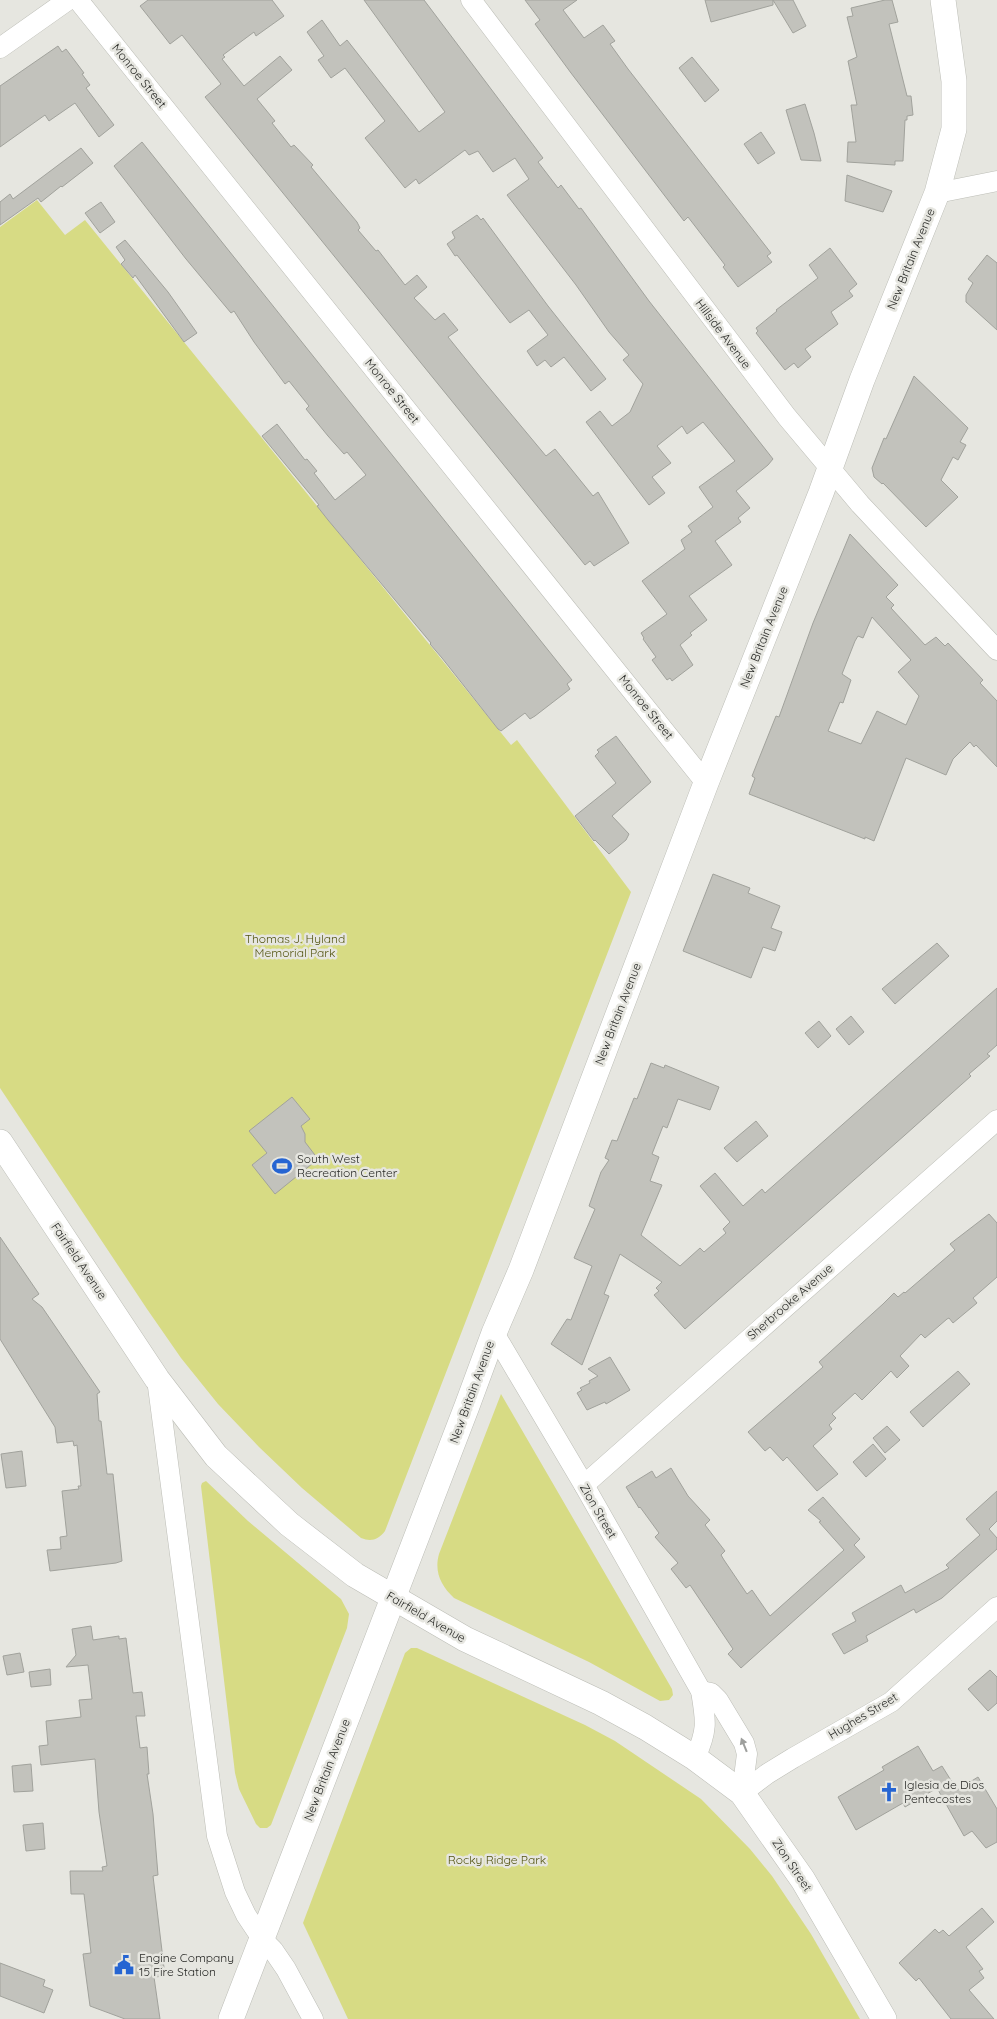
<svg xmlns="http://www.w3.org/2000/svg" width="997" height="2019" font-family="Quicksand,sans-serif">
  <rect width="100%" height="100%" fill="#e6e6e0"/>
  <g fill="#d7db84">
    <path d="M37,200l28,35 20,-15 426,525 6,-5 114,152 -246,639c-7,9 -14,11 -24,7l-59,-50 -43,-41 -41,-43 -37,-46 -34,-49 -147,-221v-861z"/>
    <path d="M501,1394l171,295 1,6 -4,5 -9,1 -71,-39 -135,-64c-13,-12 -20,-26 -15,-44z"/>
    <path d="M206,1481l42,40 93,78 8,15 -2,14 -76,197 -4,3h-7l-4,-4 -17,-35 -4,-16 -34,-287 1,-3z"/>
    <path d="M411,1648h6l168,77 30,16 86,58 49,50 22,27 39,58 49,85h-512l-45,-96 102,-270z"/>
  </g>
  <g fill="#c2c2bc" stroke="#a1a29c" fill-rule="evenodd">
    <path d="M148,0h124l12,16 -28,20 -2,-4 -31,23 2,2 -3,2 22,27 36,-30 12,14 -35,29 18,22 -3,2 19,24 3,-2 19,20 -2,2 46,55 3,6 -2,2 18,21 2,-1 27,35 12,-10 10,12 -13,11 21,22 9,-7 14,17 -10,7 33,41 65,78 9,-7 38,47 5,-4 31,51 -35,23 -4,-5 -5,4 -380,-468 16,-13 -39,-49 -12,9 -7,-9 -23,-29z"/>
    <path d="M364,0h60l119,158 -5,4 20,26 3,-3 18,24 2,-1 68,93 124,158 -5,6 -32,26 14,17 -12,10 3,4 -26,19 17,24 -43,31 18,24 -17,13 2,2 -12,10 13,20 -21,16 -2,-3 -3,2 -15,-20 4,-3 -13,-18 1,-1 -3,-5 26,-19 -25,-33 43,-32 -4,-9 11,-8 -4,-6 25,-19 -14,-20 36,-26 -32,-39 -16,12 -5,-8 -25,20 14,17 -19,14 13,16 -16,12 -63,-83 14,-11 12,15 18,-14 13,-28 -20,-24 6,-5 -20,-23 -33,-47 -69,-90 22,-16 -14,-21 -22,14 -15,-21 -9,4 -4,-5 -46,34 -3,-5 -11,9 -40,-50 20,-17 -40,-53 -14,10 -13,-18 6,-4 -17,-24 15,-12 18,26 7,-6 72,92 26,-20z"/>
    <path d="M525,0h52l-14,10 21,28 19,-13 12,16 -5,3 18,25 143,184 -4,3 5,6 -34,25 -15,-20 2,-2 -37,-48 -4,4 -113,-148 -36,-49 5,-4z"/>
    <path d="M705,0h68v5l-62,17z"/>
    <path d="M773,0h20l13,26 -13,7z"/>
    <path d="M885,0h7l6,22 -9,2 18,72h4l2,19 -6,1v4h-2l-2,41h-8v4l-48,-3 1,-20h8l-5,-37h6l-9,-44 9,-4 -10,-40 6,-1 -2,-8z"/>
    <path d="M58,46l4,6 4,-3 18,24 -2,1 8,11 -4,3 28,37 -15,12 -24,-34 -26,18 -4,-6 -45,32v-61z"/>
    <path d="M692,57l27,33 -14,12 -26,-34z"/>
    <path d="M805,104l9,29 7,28 -20,-1 -15,-50z"/>
    <path d="M761,132l14,21 -17,11 -14,-20z"/>
    <path d="M142,142l430,538 -5,4 3,5 -35,27 -5,3 -5,-6 -24,18 -3,-2 -56,-71 -12,-14 1,-1 -103,-123 -11,-14 2,-1 -57,-69 15,-12 28,36 2,-1 10,12 -3,2 21,27 31,-25 -19,-23 -3,2 -16,-18 -22,-27 3,-3 -20,-25 -4,3 -31,-42 -20,-31 -3,2 -45,-54 -72,-93z"/>
    <path d="M81,148l12,15 -31,24 -1,-1 -20,16 -3,-4 -38,27v-23l10,-8 3,5z"/>
    <path d="M847,175l45,16 -9,21 -38,-11z"/>
    <path d="M101,202l14,20 -15,11 -15,-20z"/>
    <path d="M477,215l4,5 2,-2 65,88 58,73 -15,12 -27,-34 -13,10 -6,-7 -8,6 -10,-15 21,-16 -19,-25 -19,13 -53,-68 -2,1 -8,-12 8,-6 -3,-6z"/>
    <path d="M125,240l43,52 29,41 -13,9 -49,-67 -2,3 -12,-14 4,-4 -9,-13z"/>
    <path d="M830,248l27,36 -8,7 4,5 -22,16 7,12 -33,25 6,8 -13,11 -4,-5 -9,7 -29,-37 2,-2 -2,-3 21,-17 -1,-1 42,-32 -9,-13z"/>
    <path d="M987,255l10,8v67l-31,-28v-7l7,-12 -5,-4z"/>
    <path d="M914,376l54,52 -8,14 6,3 -8,15 -5,-3 -12,23 17,17 -32,30 -43,-44 -1,1 -8,-7 -2,-9 12,-30 2,1z"/>
    <path d="M850,534l48,51 -12,12 8,8 -3,3 34,37 11,-8 9,9 3,-3 35,37 -3,3 17,18v66l-21,-22 -2,2 -4,-5 -17,17 -7,16 -40,-17 -32,83 -9,-4v2l-116,-45 6,-16 -3,-2 24,-60 3,1 34,-94zM872,617l39,43 -13,12 21,24 -13,29 -29,-14 -16,33 -33,-13 12,-29 3,1 8,-23 -9,-6 13,-33 3,-5 5,2z"/>
    <path d="M616,736l35,46 -39,34 17,18 -3,6 -17,14 -14,-14 -1,1 -19,-25 41,-33 -21,-27 4,-4 -2,-2z"/>
    <path d="M713,874l37,14 -2,5 32,13 -9,22 11,4 -7,19 -12,-4 -12,31 -68,-27z"/>
    <path d="M937,943l12,13 -54,48 -13,-15z"/>
    <path d="M997,988v57l-10,9 3,2 -21,18 2,2 -66,59 -220,194 -31,-34 5,-4 -3,-3 6,-6 -42,-28 -16,40 5,2 -27,69 -31,-21 16,-25 4,1 21,-54 -18,-8 21,-49 -6,-3 12,-34 8,-12 -4,-2 7,-18 5,1 17,-43 3,1 14,-36 13,5 1,-3 54,22 -9,23 -32,-11 -11,29 -4,-2 -11,28 7,3 -9,24 12,4 -21,50 39,31 20,-18 4,4 22,-19 -3,-4 7,-7 -30,-36 15,-13 28,33 19,-17 3,4z"/>
    <path d="M851,1016l13,16 -15,13 -13,-16z"/>
    <path d="M819,1021l12,15 -13,12 -13,-15z"/>
    <path d="M292,1097l18,22 -9,7 4,8v8l13,17 -43,35 -23,-29 15,-12 -18,-22z"/>
    <path d="M756,1121l12,15 -31,26 -13,-14z"/>
    <path d="M989,1214l8,9v54l-24,21 4,5 -24,20 -4,-5 -2,1 -22,19 -4,-4 -21,22 9,10 -12,12 -6,-7 -29,29 -7,-7 -23,21 4,4 -7,7 3,4 -19,17 25,28 -21,17 -30,-34 -4,4 -13,-14 -5,4 -17,-19 75,-65 -4,-5 64,-58 11,-11 4,4 6,-5 1,1 50,-43 -5,-6z"/>
    <path d="M0,1237l39,57 -7,5 10,8 58,85 -3,2 2,27h2l6,53h6l9,87 -6,2 -66,8 -3,-21 14,-1 -1,-12 7,-1 -5,-45 17,-2 -1,-3h3l-4,-41 -3,1 -1,-5 -16,2 -2,-16 -55,-88z"/>
    <path d="M610,1357l20,33 -24,14 -1,-2 -18,8 -10,-17 5,-3 -2,-2 10,-5 -1,-2 9,-5 -10,-7z"/>
    <path d="M958,1371l12,13 -47,43 -13,-15z"/>
    <path d="M887,1426l13,14 -15,13 -12,-15z"/>
    <path d="M873,1444l13,15 -20,18 -13,-15z"/>
    <path d="M22,1451l4,35 -20,2 -5,-34z"/>
    <path d="M671,1468l17,28 22,24 -5,5 20,26 -4,4 3,5 23,34 5,-4 18,26 74,-66 -25,-28 2,-1 -13,-11 15,-13 37,42 -6,6 11,12 -124,111 -13,-14 5,-5 -43,-64 -4,3 -15,-19 7,-6 -23,-26 4,-4 -19,-26 -1,1 -13,-21 26,-16 4,7z"/>
    <path d="M997,1491v30l-8,8 8,9v11l-55,49 -26,15 -2,-4 -48,27 2,5 -24,13 -12,-20 24,-13 -4,-8 49,-28 4,8 44,-25 -3,-3 34,-30 -14,-16z"/>
    <path d="M91,1626l2,14 26,-4v3l7,-1 7,55 9,-1 3,24h-9l4,32 7,-1 2,27h-2l6,40 5,61 -5,1 12,100 -11,1 6,42h-35l-35,-13 -7,-52 8,-1 -7,-59h-13l-1,-23h33l-1,-4 5,-1 -8,-54 -4,-53 -54,6 -2,-19 9,-1 -2,-24 35,-4 -2,-17 13,-1 -4,-34 -22,2 10,-12 -4,-26z"/>
    <path d="M20,1653l4,19 -17,3 -4,-19z"/>
    <path d="M50,1669l1,16 -20,2 -2,-15z"/>
    <path d="M990,1670l7,7v26l-9,8 -20,-22z"/>
    <path d="M918,1746l15,25 9,-5 15,24 21,-13 19,32v33l-11,6 -14,-17 -8,5 -27,-48 -32,19 -2,-4 -47,27 -18,-33 46,-27 -2,-3z"/>
    <path d="M31,1764l2,27 -19,1 -2,-26z"/>
    <path d="M43,1823l2,26 -19,2 -3,-26z"/>
    <path d="M982,1908l12,14 -28,25 17,22 -4,2 5,7 -15,12 25,29h-43l-32,-41 -3,3 -17,-18 36,-34 4,4 4,-3 6,6z"/>
    <path d="M0,1963l45,17 -2,6 10,4 -9,23 -44,-17z"/>
  </g>
  <g fill="none" stroke-linecap="round" stroke-linejoin="round">
    <defs>
      <g id="minor">
        <path d="M78,0l628,783"/>
        <path d="M471,0l316,417 73,87 137,146"/>
        <path d="M0,48l68,-48"/>
        <path d="M937,193l60,-12"/>
        <path d="M494,1333l90,152 117,206c5,30 7,39 -6,67"/>
        <path d="M157,1379l60,457 18,56 11,23 16,24 11,11 13,19 27,50"/>
        <path d="M584,1485l413,-365"/>
        <path d="M701,1691l10,2 7,7 26,43 3,11 -5,39"/>
        <path d="M742,1793l25,-19 26,-16 98,-56 106,-95"/>
      </g>
      <g id="major">
        <path d="M0,1142l157,237 59,77 73,68 66,51 110,64 136,64 44,24 50,31 47,35 61,87 81,139"/>
        <path d="M231,2019l236,-613 27,-73 27,-63 185,-487 115,-290 41,-113 75,-187 17,-64v-48l-11,-81"/>
      </g>
    </defs>
    <use href="#minor" stroke="#bcbdb6" stroke-width="21"/>
    <use href="#major" stroke="#bcbdb6" stroke-width="26"/>
    <use href="#minor" stroke="#fff" stroke-width="20"/>
    <use href="#major" stroke="#fff" stroke-width="25"/>
  </g>
  <defs><path id="oneway-solid" d="M-6-.8H1V-3.2L6.5 0L1 3.2V.8H-6Z" transform="scale(1.25)"/></defs>
  <use fill="#9e9f9d" href="#oneway-solid" transform="translate(744 1745) rotate(-112)"/>
  <defs>
    <symbol id="stadium-bare" viewBox="-9 -9 18 18"><path d="M0-5a6.5 5 0 1 0 0 10a6.5 5 0 1 0 0-10ZM-3.5-1.8h7v3.6h-7Z" fill="#2665d2" stroke="#e6e6e0" stroke-width="2.5" paint-order="stroke"/></symbol>
    <symbol id="church-bare" viewBox="-9 -9 18 18"><path d="M-1.2-6h2.4v3.5h3.3v2.4h-3.3V6h-2.4V-.1h-3.3v-2.4h3.3Z" fill="#2665d2" stroke="#e6e6e0" stroke-width="2.5" paint-order="stroke"/></symbol>
    <symbol id="civic-bare" viewBox="-9 -9 18 18"><path d="M-.6-6.5H3V-4.5H.6V-3L4-1V1h2V6H-6V1h2V-1L-.6-3ZM-1.2 2.5V6h2.4V2.5Z" fill="#2665d2" stroke="#e6e6e0" stroke-width="2.5" paint-order="stroke"/></symbol>
  </defs>
  <g fill-rule="evenodd">
    <use href="#stadium-bare" x="268" y="1152" width="28" height="28"/>
    <use href="#church-bare" x="875" y="1778" width="28" height="28"/>
    <use href="#civic-bare" x="110" y="1951" width="28" height="28"/>
  </g>
  <g text-anchor="middle" stroke-width="5" stroke-linejoin="round" paint-order="stroke">
    <g font-size="12" fill="#282926" stroke="#e6e6e0">
      <text transform="translate(139 76) rotate(51)" y="4">Monroe Street</text>
      <text transform="translate(911 259) rotate(-68)" y="4">New Britain Avenue</text>
      <text transform="translate(723 334) rotate(53)" y="4">Hillside Avenue</text>
      <text transform="translate(392 391) rotate(51)" y="4">Monroe Street</text>
      <text transform="translate(764 637) rotate(-68)" y="4">New Britain Avenue</text>
      <text transform="translate(646 707) rotate(51)" y="4">Monroe Street</text>
      <text transform="translate(618 1014) rotate(-69)" y="4">New Britain Avenue</text>
      <text transform="translate(79 1261) rotate(56)" y="4">Fairfield Avenue</text>
      <text transform="translate(790 1302) rotate(-41)" y="4">Sherbrooke Avenue</text>
      <text transform="translate(472 1392) rotate(-70)" y="4">New Britain Avenue</text>
      <text transform="translate(598 1511) rotate(60)" y="4">Zion Street</text>
      <text transform="translate(426 1617) rotate(30)" y="4">Fairfield Avenue</text>
      <text transform="translate(863 1716) rotate(-31)" y="4">Hughes Street</text>
      <text transform="translate(327 1770) rotate(-69)" y="4">New Britain Avenue</text>
      <text transform="translate(792 1865) rotate(56)" y="4">Zion Street</text>
    </g>
    <g font-size="12" fill="#545512" stroke="#e6e6e0">
      <text x="295" y="943">Thomas J. Hyland<tspan x="295" dy="14">Memorial Park</tspan></text>
      <text x="497" y="1864">Rocky Ridge Park</text>
    </g>
    <g font-size="12" fill="#282926" stroke="#e6e6e0" text-anchor="start">
      <text x="297" y="1163">South West<tspan x="297" dy="14">Recreation Center</tspan></text>
      <text x="904" y="1789">Iglesia de Dios<tspan x="904" dy="14">Pentecostes</tspan></text>
      <text x="139" y="1962">Engine Company<tspan x="139" dy="14">15 Fire Station</tspan></text>
    </g>
  </g>
</svg>
